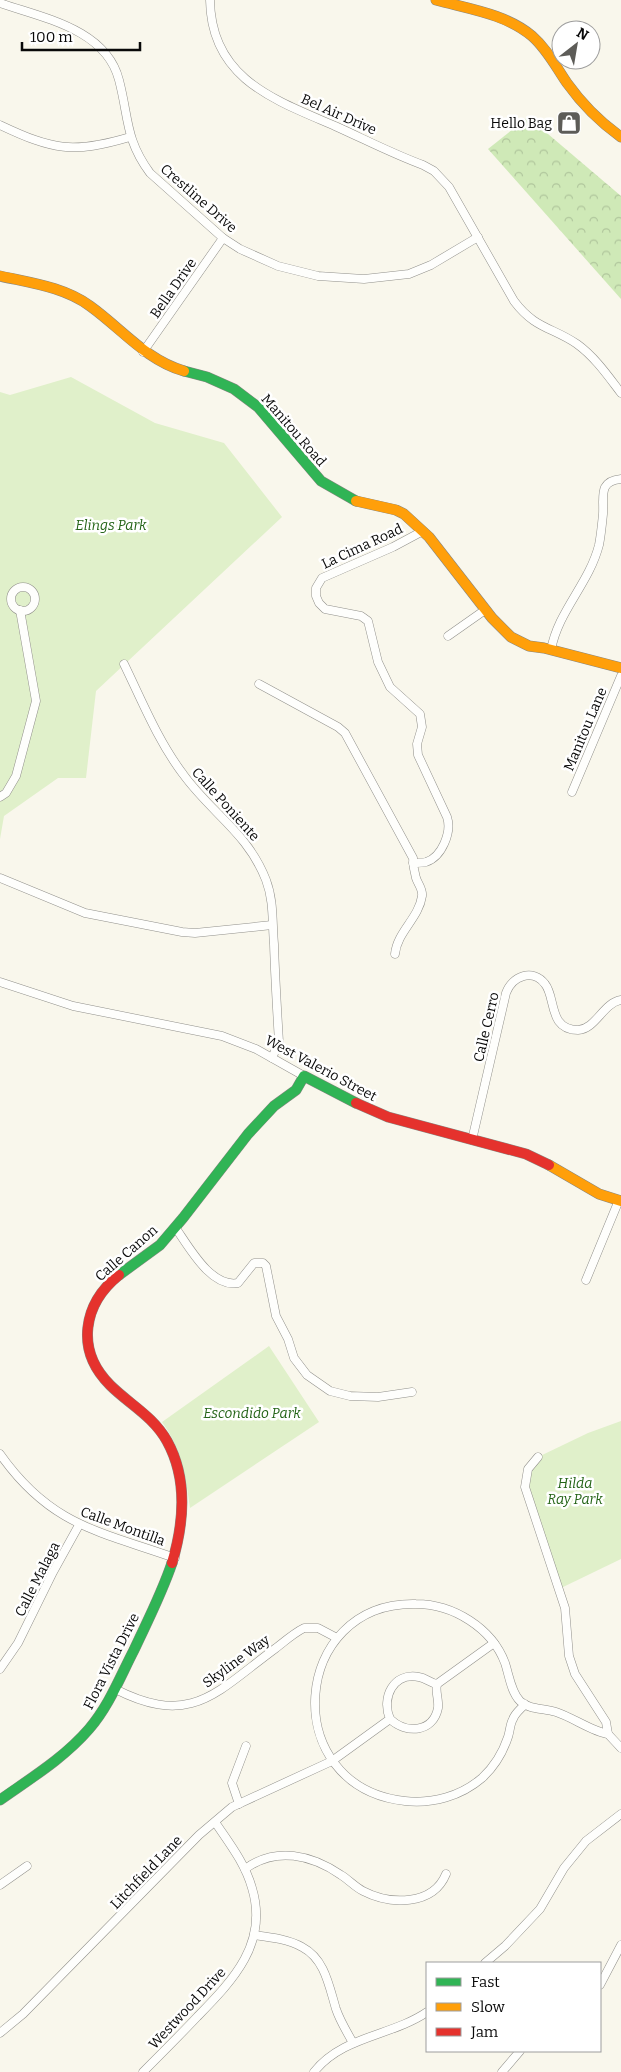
<svg xmlns="http://www.w3.org/2000/svg" width="621" height="2072" font-family="Bitter,serif">
  <defs>
    <pattern id="forest-crowns" width="20" height="18" patternUnits="userSpaceOnUse" patternTransform="scale(1.25)"><rect width="20" height="18" fill="#cfe9b7"/><path d="M2 6a3 3 0 1 1 6 0M12 15a3 3 0 1 1 6 0" fill="none" stroke="#b0c69c"/></pattern>
  </defs>
  <rect width="100%" height="100%" fill="#f9f7ec"/>
  <g fill="#e0f0ca">
    <path d="M71,377l84,46 69,20 58,74 -186,174 -10,87h-28l-54,38 -4,23v-447l10,3z"/>
    <path d="M269,1346l50,76 -129,86c-4,-32 -9,-60 -28,-86z"/>
    <path d="M621,1421v138l-62,30 -34,-112 13,-20 50,-24z"/>
  </g>
  <path fill="url(#forest-crowns)" d="M528,117l93,79v103l-133,-150z"/>
  <g fill="none" stroke-linecap="round" stroke-linejoin="round">
    <defs>
      <g id="street">
        <path d="M210,0c1,79 65,100 125,126 29,13 58,28 88,39l11,6 15,16 65,114c21,28 38,26 63,43 18,13 31,32 44,49"/>
        <path d="M0,3c43,15 106,26 119,77 10,38 6,59 31,93l73,65 17,11 38,17 40,10 46,3 45,-5 22,-9 47,-28"/>
        <path d="M0,125c53,25 73,29 130,12"/>
        <path d="M143,352l80,-114"/>
        <circle cx="23" cy="599" r="12"/>
        <path d="M448,636l37,-26"/>
        <path d="M551,650c7,-39 38,-66 48,-105 2,-10 3,-21 4,-31 1,-17 -5,-33 18,-35"/>
        <path d="M124,664c18,37 34,77 59,110 28,39 65,59 83,106 8,21 6,42 8,64 1,33 3,65 5,98l-7,16"/>
        <path d="M259,684l79,43 7,6 68,125c0,7 1,13 3,20 2,6 7,11 6,18 -3,22 -25,36 -27,58"/>
        <path d="M572,792l49,-116"/>
        <path d="M0,797l6,-4 10,-17 20,-75 -16,-91"/>
        <path d="M413,863c4,0 9,0 13,-1 16,-5 26,-30 21,-45l-29,-62 -1,-11 5,-17 -2,-13 -30,-27 -12,-25 -10,-41 -7,-5 -36,-7 -6,-6 -3,-7v-8l6,-10 71,-31 28,-15"/>
        <path d="M0,878l85,35 97,19 13,1 77,-8"/>
        <path d="M0,982l73,24 149,30 34,13 48,27"/>
        <path d="M472,1140l34,-147c6,-17 27,-25 39,-9 11,13 3,46 33,46 18,-1 25,-27 43,-30"/>
        <path d="M175,1227c14,20 36,61 63,56l16,-20h9l3,3 10,50 12,23 6,19 13,17 23,16 20,5 28,1 34,-5"/>
        <path d="M586,1280l33,-80"/>
        <path d="M0,1454c50,71 98,77 175,104"/>
        <path d="M538,1457l-10,12 -3,18 40,121 4,48 6,18 31,48 2,12 13,14"/>
        <path d="M0,1669l18,-26 35,-71 26,-47"/>
        <path d="M115,1689c77,39 101,3 161,-41 9,-7 18,-15 28,-20h14l19,10"/>
        <path d="M525,1704c-4,5 -10,9 -12,15 -3,5 -3,12 -5,18 -5,15 -14,30 -26,41 -21,18 -49,26 -77,23 -128,-14 -115,-200 11,-197 37,0 76,24 89,59 4,12 6,29 15,38 9,9 24,7 36,11 16,5 37,20 52,22"/>
        <path d="M390,1719c16,15 43,14 48,-11 1,-9 -3,-16 -1,-24"/>
        <path d="M239,1804l-7,-21 14,-37"/>
        <path d="M245,1869c31,-23 67,-14 96,6 8,5 14,12 22,16 27,14 70,15 83,-17"/>
        <path d="M0,1885l27,-19"/>
        <path d="M254,1935c15,2 34,4 48,12 23,12 27,39 34,62 4,12 11,23 17,34"/>
        <path d="M485,1963l20,-17 35,-37 24,-41 22,-27 35,-27"/>
        <path d="M600,1985l21,-40"/>
        <path d="M0,2033l23,-19 176,-179 33,-28 100,-46 58,-42c-9,-21 3,-47 29,-42 7,1 11,6 18,7l57,-41"/>
        <path d="M143,2072c18,-18 36,-36 54,-55 35,-36 72,-73 55,-129 -7,-25 -23,-45 -37,-66"/>
        <path d="M314,2072c28,-36 78,-36 113,-60"/>
        <path d="M502,2072l18,-21"/>
      </g>
      <g id="fast">
        <path d="M184,371l23,6 27,12 24,18 63,74 35,20"/>
        <path d="M119,1275l41,-30 23,-27 65,-84 26,-28 22,-16 8,-14 52,27"/>
        <path d="M0,1800c31,-22 64,-42 89,-71 20,-23 31,-52 45,-79 13,-28 28,-57 38,-87"/>
      </g>
      <g id="slow">
        <path d="M436,0c33,9 70,14 96,36 15,13 24,31 35,47 15,21 33,39 54,54"/>
        <path d="M0,276c31,7 64,11 90,30 32,23 56,54 94,65"/>
        <path d="M356,501l40,9 8,4 25,23 63,81 19,19 18,9 15,2 77,20"/>
        <path d="M549,1165l50,29 22,7"/>
      </g>
      <g id="jam">
        <path d="M356,1103l32,14 138,37 23,11"/>
        <path d="M119,1275c-36,29 -44,75 -9,110 19,19 43,31 57,56 21,38 17,82 5,122"/>
      </g>
    </defs>
    <use href="#street" stroke="#91908b" stroke-width="9"/>
    <use href="#fast" stroke="#888782" stroke-width="11"/>
    <use href="#slow" stroke="#888782" stroke-width="11"/>
    <use href="#jam" stroke="#888782" stroke-width="11"/>
    <use href="#street" stroke="#fefefc" stroke-width="8"/>
    <use href="#fast" stroke="#30b455" stroke-width="10"/>
    <use href="#slow" stroke="#ff9f0a" stroke-width="10"/>
    <use href="#jam" stroke="#e5322d" stroke-width="10"/>
  </g>
  <defs>
    <symbol id="shop-square" viewBox="-11 -11 22 22"><rect x="-9" y="-9" width="18" height="18" rx="4" fill="#5d5c58" stroke="#fff"/><path d="M-5-2.5h2.3a2.7 3.5 0 0 1 5.4 0H5L5.5 6h-11ZM-1.5-2.5h3a1.5 2.3 0 0 0-3 0Z" fill="#fff"/></symbol>
  </defs>
  <g fill-rule="evenodd">
    <use href="#shop-square" x="555" y="109" width="28" height="28"/>
  </g>
  <g text-anchor="middle" stroke-width="5" stroke-linejoin="round" paint-order="stroke">
    <g font-size="14" fill="#090909" stroke="#fff">
      <text transform="translate(339 114) rotate(24)" y="5">Bel Air Drive</text>
      <text transform="translate(199 198) rotate(41)" y="5">Crestline Drive</text>
      <text transform="translate(173 288) rotate(-55)" y="5">Bella Drive</text>
      <text transform="translate(294 430) rotate(49)" y="5">Manitou Road</text>
      <text transform="translate(362 546) rotate(-25)" y="5">La Cima Road</text>
      <text transform="translate(585 729) rotate(-67)" y="5">Manitou Lane</text>
      <text transform="translate(226 804) rotate(48)" y="5">Calle Poniente</text>
      <text transform="translate(486 1027) rotate(-77)" y="5">Calle Cerro</text>
      <text transform="translate(321 1068) rotate(28)" y="5">West Valerio Street</text>
      <text transform="translate(126 1253) rotate(-41)" y="5">Calle Canon</text>
      <text transform="translate(123 1526) rotate(20)" y="5">Calle Montilla</text>
      <text transform="translate(37 1579) rotate(-63)" y="5">Calle Malaga</text>
      <text transform="translate(111 1661) rotate(-63)" y="5">Flora Vista Drive</text>
      <text transform="translate(236 1661) rotate(-36)" y="5">Skyline Way</text>
      <text transform="translate(146 1872) rotate(-46)" y="5">Litchfield Lane</text>
      <text transform="translate(187 2008) rotate(-47)" y="5">Westwood Drive</text>
    </g>
    <g font-size="14" fill="#090909" stroke="#fff" text-anchor="end">
      <text x="552" y="128">Hello Bag</text>
    </g>
    <g font-size="14" font-style="italic" fill="#246417" stroke="#fff">
      <text x="111" y="530">Elings Park</text>
      <text x="252" y="1418">Escondido Park</text>
      <text x="575" y="1488">Hilda<tspan x="575" dy="16">Ray Park</tspan></text>
    </g>
  </g>
  <rect x="426" y="1962" width="175" height="90" fill="#ffffff" stroke="#9d9d9d"/>
  <rect x="436" y="1978" width="25" height="8" fill="#30b455" stroke="#9d9d9d"/>
  <text x="471" y="1987" font-size="15" fill="#090909">Fast</text>
  <rect x="436" y="2003" width="25" height="8" fill="#ff9f0a" stroke="#9d9d9d"/>
  <text x="471" y="2012" font-size="15" fill="#090909">Slow</text>
  <rect x="436" y="2028" width="25" height="8" fill="#e5322d" stroke="#9d9d9d"/>
  <text x="471" y="2037" font-size="15" fill="#090909">Jam</text>
  <g transform="translate(576 45) rotate(31)"><circle r="24" fill="#ffffff" stroke="#9d9d9d"/>
  <path d="M0-4L9 19L0 12L-9 19Z" fill="#5d5c58"/>
  <text y="-8" font-size="14" font-weight="bold" text-anchor="middle" fill="#090909">N</text>
  </g>
  <path d="M22 42v8h118v-8" fill="none" stroke="#090909" stroke-width="2.5"/>
  <text x="30" y="42" font-size="15" fill="#090909" stroke="#ffffff" stroke-width="4" paint-order="stroke">100 m</text>
</svg>
